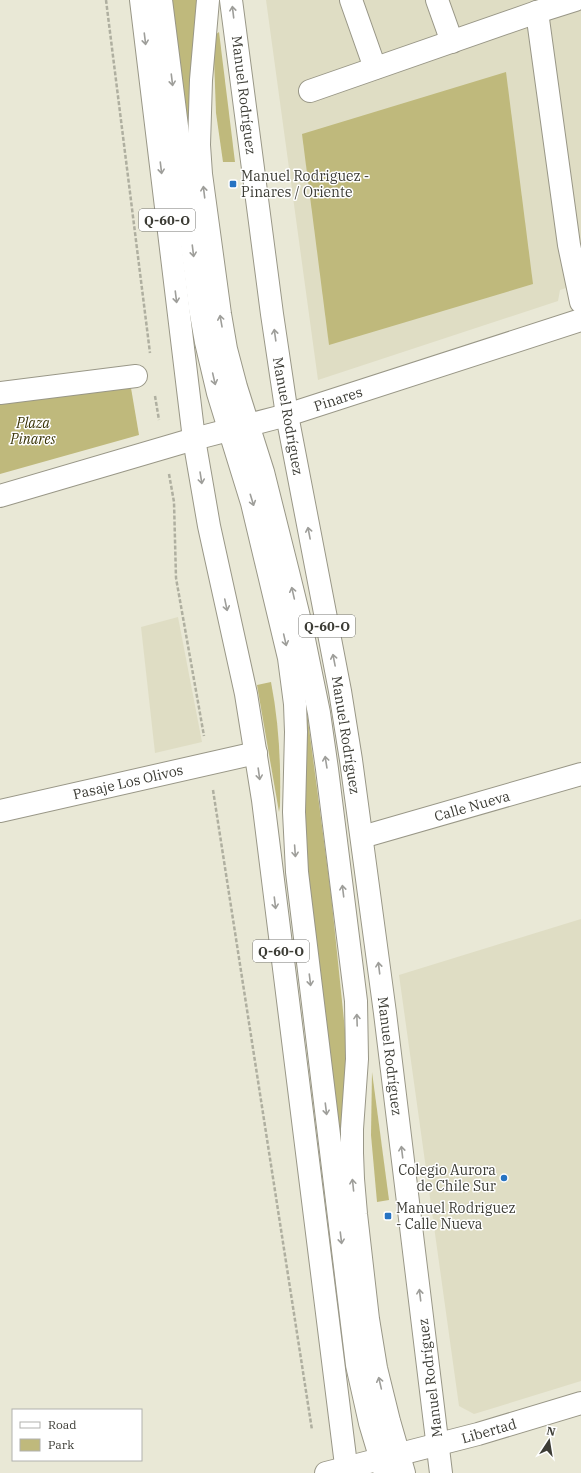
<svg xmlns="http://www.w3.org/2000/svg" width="581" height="1473" font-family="'IBM Plex Serif',serif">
  <rect width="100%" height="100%" fill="#e9e8d6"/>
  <g fill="#dfddc4">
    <path d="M266,0h315v283l-21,7 -2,11 -240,79z"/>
    <path d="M178,617l24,125 -47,11 -14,-126z"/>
    <path d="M581,919v462l-107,33 -15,-8 -60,-431z"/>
  </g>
  <g fill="#bfb97c">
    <path d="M171,0h25l2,31 -10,106z"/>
    <path d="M219,32l16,130h-12l-7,-49 -2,-55 1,-23z"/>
    <path d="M506,72l27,212 -204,61 -27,-211z"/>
    <path d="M131,388l8,47 -139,39v-70z"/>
    <path d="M271,682c8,41 10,82 9,124l-1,6 -22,-127z"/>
    <path d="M307,713l24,181 15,146 -3,136 -38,-301 -2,-141z"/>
    <path d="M372,1072l17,128 -12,2 -6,-67z"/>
  </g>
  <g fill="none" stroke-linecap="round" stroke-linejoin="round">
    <defs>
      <g id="minor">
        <path d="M161,0l39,308 6,34 12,51 34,110 37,155 6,46 1,28 -2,80 3,60 60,493 13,58 15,50"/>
        <path d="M208,0l-7,80 -2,65 2,29 19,140 6,35 10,38 27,85 25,100 13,53 18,88 8,56 29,232 1,58 -5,70v24l1,26 3,35 12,105 8,49 13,53 15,52"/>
        <path d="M351,0l24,68"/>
        <path d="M437,0l15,42"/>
        <path d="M537,12l32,233 12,57"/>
        <path d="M310,91l227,-79 38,-12"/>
        <path d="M0,393l136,-17"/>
        <path d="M0,496l194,-57 93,-24 294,-95"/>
        <path d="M0,811l256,-58"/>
        <path d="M362,837l219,-63"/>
        <path d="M326,1473l152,-39 103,-31"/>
      </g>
      <g id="major">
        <path d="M141,0l53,439 15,87 37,168 17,106 84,673"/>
        <path d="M231,0l41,314 15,101 53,276 11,69 34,253 56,460"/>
      </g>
    </defs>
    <use href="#minor" stroke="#999787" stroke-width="24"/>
    <use href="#major" stroke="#999787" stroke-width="24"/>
    <g stroke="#afafa0" stroke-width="2.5" stroke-dasharray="4 2" stroke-linecap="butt">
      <path d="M106,0l44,353"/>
      <path d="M155,396l4,24"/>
      <path d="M169,474l5,28 2,76 28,158"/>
      <path d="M213,790l99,640"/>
    </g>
    <use href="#minor" stroke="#fff" stroke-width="22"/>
    <use href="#major" stroke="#fff" stroke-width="22"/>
  </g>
  <defs><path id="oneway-shaft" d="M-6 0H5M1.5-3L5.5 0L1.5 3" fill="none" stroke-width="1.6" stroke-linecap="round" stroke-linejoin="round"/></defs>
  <g stroke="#9e9e9a">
    <use href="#oneway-shaft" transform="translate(233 12) rotate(-97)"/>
    <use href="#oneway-shaft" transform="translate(145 39) rotate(83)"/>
    <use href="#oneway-shaft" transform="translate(172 80) rotate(83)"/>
    <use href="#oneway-shaft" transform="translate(161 168) rotate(83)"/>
    <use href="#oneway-shaft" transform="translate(204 192) rotate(-97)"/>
    <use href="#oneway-shaft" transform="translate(193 251) rotate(83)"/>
    <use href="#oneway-shaft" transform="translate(176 297) rotate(83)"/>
    <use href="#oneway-shaft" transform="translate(221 321) rotate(-100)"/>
    <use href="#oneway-shaft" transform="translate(275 335) rotate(-98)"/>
    <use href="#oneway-shaft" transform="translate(214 379) rotate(77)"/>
    <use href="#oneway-shaft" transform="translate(201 478) rotate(81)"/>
    <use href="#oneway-shaft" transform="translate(252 500) rotate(73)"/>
    <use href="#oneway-shaft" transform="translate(309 533) rotate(-101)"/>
    <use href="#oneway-shaft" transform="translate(293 593) rotate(-103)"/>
    <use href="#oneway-shaft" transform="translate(226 605) rotate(78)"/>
    <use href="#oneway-shaft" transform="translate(285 640) rotate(77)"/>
    <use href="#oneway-shaft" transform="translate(334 660) rotate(-101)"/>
    <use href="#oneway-shaft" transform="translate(326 762) rotate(-99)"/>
    <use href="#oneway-shaft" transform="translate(259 774) rotate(82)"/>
    <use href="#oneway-shaft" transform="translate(295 851) rotate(86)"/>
    <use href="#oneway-shaft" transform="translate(343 891) rotate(-97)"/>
    <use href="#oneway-shaft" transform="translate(275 903) rotate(83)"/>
    <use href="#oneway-shaft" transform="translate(379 968) rotate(-97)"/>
    <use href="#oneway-shaft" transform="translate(310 980) rotate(83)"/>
    <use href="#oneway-shaft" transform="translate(357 1020) rotate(-92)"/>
    <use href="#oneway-shaft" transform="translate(326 1109) rotate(83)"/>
    <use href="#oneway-shaft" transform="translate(402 1152) rotate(-97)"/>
    <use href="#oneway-shaft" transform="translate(353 1185) rotate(-96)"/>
    <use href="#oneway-shaft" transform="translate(341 1238) rotate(83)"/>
    <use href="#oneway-shaft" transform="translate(420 1295) rotate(-97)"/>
    <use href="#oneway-shaft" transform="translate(380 1383) rotate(-103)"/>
  </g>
  <g fill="#2673c2" stroke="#fff" stroke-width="1.5">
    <rect x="229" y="180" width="8" height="8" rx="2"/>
    <circle cx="504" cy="1178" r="4"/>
    <rect x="384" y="1212" width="8" height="8" rx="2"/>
  </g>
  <g text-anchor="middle" stroke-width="3" stroke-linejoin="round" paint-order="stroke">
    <g fill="#fff" stroke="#767672" stroke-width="1">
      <rect x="139" y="209" width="56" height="22" rx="3"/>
      <rect x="299" y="615" width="56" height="22" rx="3"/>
      <rect x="253" y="940" width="56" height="22" rx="3"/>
    </g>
    <g font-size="13" font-weight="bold" fill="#3c3c35">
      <text x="167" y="225">Q-60-O</text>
      <text x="327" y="631">Q-60-O</text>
      <text x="281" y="956">Q-60-O</text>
    </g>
    <g font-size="14" fill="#3c3c35" stroke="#fff">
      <text transform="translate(244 95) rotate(83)" y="5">Manuel Rodríguez</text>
      <text transform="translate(338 399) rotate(-18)" y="5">Pinares</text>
      <text transform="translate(288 416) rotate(80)" y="5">Manuel Rodríguez</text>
      <text transform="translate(346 735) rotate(81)" y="5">Manuel Rodríguez</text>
      <text transform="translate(128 782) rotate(-13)" y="5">Pasaje Los Olivos</text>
      <text transform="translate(472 806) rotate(-16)" y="5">Calle Nueva</text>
      <text transform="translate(390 1056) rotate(83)" y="5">Manuel Rodríguez</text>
      <text transform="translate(430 1378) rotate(-97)" y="5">Manuel Rodríguez</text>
      <text transform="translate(489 1431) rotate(-16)" y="5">Libertad</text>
    </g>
    <g font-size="14" fill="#3c3c35" stroke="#fff" text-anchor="start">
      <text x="241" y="181">Manuel Rodriguez -<tspan x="241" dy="16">Pinares / Oriente</tspan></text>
      <text x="496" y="1175" text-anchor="end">Colegio Aurora<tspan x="496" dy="16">de Chile Sur</tspan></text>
      <text x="396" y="1213">Manuel Rodriguez<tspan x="396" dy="16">- Calle Nueva</tspan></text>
    </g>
    <g font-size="14" font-style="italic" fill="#373204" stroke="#fff">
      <text x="33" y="428">Plaza<tspan x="33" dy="16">Pinares</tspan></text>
    </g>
  </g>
  <rect x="12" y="1409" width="130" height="52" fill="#ffffff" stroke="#b1b1ae"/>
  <rect x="20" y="1422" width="20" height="6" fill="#ffffff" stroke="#b1b1ae"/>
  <text x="48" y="1429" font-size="12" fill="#3c3c35">Road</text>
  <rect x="20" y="1439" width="20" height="12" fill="#bfb97c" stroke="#b1b1ae"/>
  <text x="48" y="1449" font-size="12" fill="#3c3c35">Park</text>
  <g transform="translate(549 1441) rotate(12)" stroke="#ffffff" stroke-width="3" paint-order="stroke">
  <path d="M0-3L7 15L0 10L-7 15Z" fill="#3c3c35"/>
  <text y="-6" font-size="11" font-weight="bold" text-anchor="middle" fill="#3c3c35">N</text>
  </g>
</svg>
